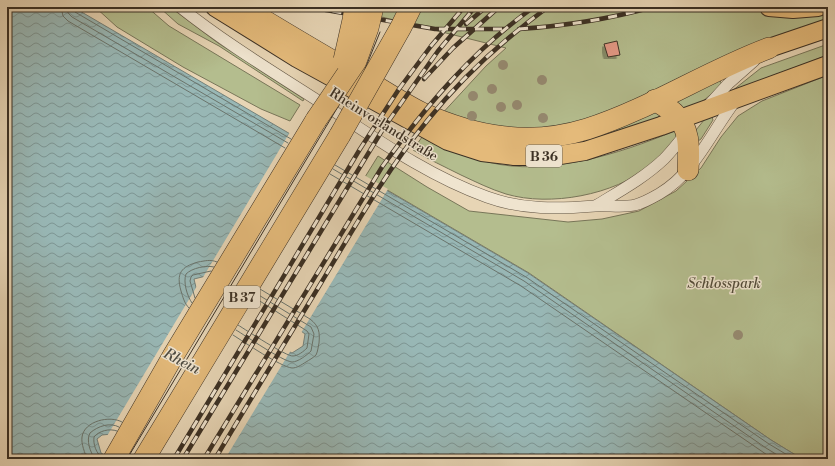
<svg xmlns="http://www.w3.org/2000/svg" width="835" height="466" font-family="'Libre Bodoni',serif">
  <defs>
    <pattern id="water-waves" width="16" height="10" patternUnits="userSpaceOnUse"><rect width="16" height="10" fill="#98b7b5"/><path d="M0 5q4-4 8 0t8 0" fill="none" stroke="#7d9593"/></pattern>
    <filter id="shadow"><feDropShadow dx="-3.5" dy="3.5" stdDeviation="0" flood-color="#0004"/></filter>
  </defs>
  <rect width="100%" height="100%" fill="#e7d5b5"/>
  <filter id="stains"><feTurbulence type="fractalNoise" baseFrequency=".005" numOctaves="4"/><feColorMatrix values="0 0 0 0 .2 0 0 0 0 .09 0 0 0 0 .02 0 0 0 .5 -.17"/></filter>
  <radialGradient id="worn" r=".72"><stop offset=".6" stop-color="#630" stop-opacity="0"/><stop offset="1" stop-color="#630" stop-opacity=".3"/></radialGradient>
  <g fill="#b4bd8e" stroke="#787659">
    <path d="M95,7h52l22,19 131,79 -10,16 -29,-12 -78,-42 -66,-40z"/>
    <path d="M159,7h11l48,36 86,56 -1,2 -84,-55 -41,-22z"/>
    <path d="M342,7h486v14l-238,98 -55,13 -96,-15 47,-51 20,-18z"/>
    <path d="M828,44v11l-96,36 29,-23z"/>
    <path d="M828,75v384h-26l-31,-19 -242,-167 -164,-96 13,-21 49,31 42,24 99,11 34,-3 37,-8 37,-20 25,-23 20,-31 17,-21 24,-15z"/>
    <path d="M719,78l3,7 -19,16 -21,9 -9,-9z"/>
    <path d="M650,111l17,3 -58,22 -25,6 -1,-4z"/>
    <path d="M712,117l1,3 -12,19 -3,2 -2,-11 8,-10z"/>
    <path d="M674,131l3,1v4c-8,10 -17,21 -27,30 -36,29 -100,41 -144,28 -16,-5 -30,-12 -45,-19 -16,-8 -33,-16 -48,-25l9,-13c12,8 26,12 40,16 8,3 17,6 26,9 58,15 132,-8 186,-31z"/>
  </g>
  <path fill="url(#water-waves)" stroke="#73817b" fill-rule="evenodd" d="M7,7h66l455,266 243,167 31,19h-648l-42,-25 -10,1 -5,4 4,14 10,6h-104zM210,275l91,56 4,3 -2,12 -11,7 -12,-6 -82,-51 -4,-17z"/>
  <g fill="#e7d5b5">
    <path d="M290,132l98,57 -87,144 -92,-56 -7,2z"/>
    <path d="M197,286l3,9 91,55 -66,109h-75l-38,-23h-5z"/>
  </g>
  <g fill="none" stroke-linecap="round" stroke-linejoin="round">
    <g stroke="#6a746c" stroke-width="1">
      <path d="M61,7l2,9 5,5 217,127"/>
      <path d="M67,7l1,6 4,4 216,126"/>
      <path d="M72,7l3,5 216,127"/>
      <path d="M335,165l191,112 243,167 25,15"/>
      <path d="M333,169l191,112 242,167 18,11"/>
      <path d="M330,174l191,112 252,173"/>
      <path d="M195,298l-5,-17 1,-4 2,-2 18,-4"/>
      <path d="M192,303c-5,-7 -9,-21 -6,-29 6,-6 20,-9 28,-7"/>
      <path d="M189,308c-5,-5 -6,-11 -8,-17 -5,-18 0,-24 17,-29 7,-1 12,-3 19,0"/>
      <path d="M238,325c8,5 49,32 55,31 5,0 11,-5 14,-8l2,-14 -2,-3 -52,-33"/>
      <path d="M236,330c10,6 46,31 56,32 6,0 15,-7 19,-11l3,-17 -3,-7 -54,-33"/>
      <path d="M233,335c11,7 48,32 59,33 5,0 9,-3 14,-6 3,-2 7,-4 10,-7 2,-4 2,-8 3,-12 1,-11 0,-17 -9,-24l-50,-30"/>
      <path d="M103,458c-7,-4 -10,-14 -9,-21 5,-6 15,-9 23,-6"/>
      <path d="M87,459c-2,-6 -6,-15 -5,-22 2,-16 28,-22 40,-15"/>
      <path d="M95,459c-5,-7 -9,-19 -5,-26 8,-7 20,-11 29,-6"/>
    </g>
  </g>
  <path fill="#e69a87" stroke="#3b3024" filter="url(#shadow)" d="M617,41l3,14 -12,2 -4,-13z"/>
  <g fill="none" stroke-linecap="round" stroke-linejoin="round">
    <defs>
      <g id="street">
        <path d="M180,7c45,36 95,66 143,97 52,34 105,72 164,93 36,13 71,12 108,9 13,-1 27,2 40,-1 8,-2 17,-7 24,-11 37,-22 52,-62 77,-94"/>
        <path d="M706,108l22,-24 26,-23"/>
        <path d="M597,205c23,-14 47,-27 67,-46 8,-8 15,-18 23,-26"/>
      </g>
      <g id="primary">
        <path d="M215,7l82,51 151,83 34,11 32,4h40l31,-5 76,-25 167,-61"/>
        <path d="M769,7l24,2 25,-2"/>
        <path d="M769,48l59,-20"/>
      </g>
      <g id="highway">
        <path d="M242,7c38,23 76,46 115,68 21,12 43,27 65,38 54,24 107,34 165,16 63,-20 120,-58 182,-81"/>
        <path d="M655,100c6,4 13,8 19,13 17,15 15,37 14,57"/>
        <path d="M114,459l59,-103 143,-236"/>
        <path d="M144,459l196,-324"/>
      </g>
    </defs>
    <use href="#street" stroke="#665948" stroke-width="12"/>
    <use href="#primary" stroke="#3b3024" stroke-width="20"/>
    <use href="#highway" stroke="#3b3024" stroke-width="22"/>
    <use href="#street" stroke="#efe4cf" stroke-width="11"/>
    <use href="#primary" stroke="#e4ba7a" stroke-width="18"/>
    <use href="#highway" stroke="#e4ba7a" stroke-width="21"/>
    <g stroke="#3b3024" stroke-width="1">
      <path d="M365,69l15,-37"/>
      <path d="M127,459l218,-364c15,-28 30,-57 37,-88"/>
    </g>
    <defs>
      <g id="rail">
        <path d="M315,7l11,3 109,19h70"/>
        <path d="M466,24l20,-17"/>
        <path d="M519,29c46,-3 90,-10 134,-22"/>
        <path d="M424,79l29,-31 46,-41"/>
        <path d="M174,459l186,-310 39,-60 32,-43 33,-39"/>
        <path d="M183,459l200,-330 55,-78 37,-44"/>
        <path d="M204,459l178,-292c43,-60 91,-117 152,-160"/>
        <path d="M215,459c35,-59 71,-118 106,-176 33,-55 65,-112 106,-162 35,-44 76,-81 121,-114"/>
      </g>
    </defs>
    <use href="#rail" stroke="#3b3024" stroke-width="4.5"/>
    <use href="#rail" stroke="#efe4cf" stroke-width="3" stroke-dasharray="9" stroke-linecap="butt"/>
    <defs>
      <g id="highway-bridge">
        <path d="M344,60l9,-40 2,-13"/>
        <path d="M316,120l40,-59 12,-33 5,-21"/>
        <path d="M340,135l61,-108 10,-20"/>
      </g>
    </defs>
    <use href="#highway-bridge" stroke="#3b3024" stroke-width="22" stroke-linecap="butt"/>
    <use href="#highway-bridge" stroke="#e4ba7a" stroke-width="21"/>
  </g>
  <g fill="#968a71">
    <circle cx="503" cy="65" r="5"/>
    <circle cx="542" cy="80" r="5"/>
    <circle cx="492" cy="89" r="5"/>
    <circle cx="473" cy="96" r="5"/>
    <circle cx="517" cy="105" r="5"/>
    <circle cx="501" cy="107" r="5"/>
    <circle cx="472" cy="116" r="5"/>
    <circle cx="543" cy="118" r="5"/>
    <circle cx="738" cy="335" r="5"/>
  </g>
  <g text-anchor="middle" stroke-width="3" stroke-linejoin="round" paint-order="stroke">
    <g fill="#efe4cf" stroke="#716657" stroke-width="1">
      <rect x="526" y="145" width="36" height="22" rx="3"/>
      <rect x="224" y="286" width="36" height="22" rx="3"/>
    </g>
    <g font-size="13" font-weight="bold" fill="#3b3024">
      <text x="544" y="161">B 36</text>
      <text x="242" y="302">B 37</text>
    </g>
    <g font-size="14" fill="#3b3024" stroke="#efe4cf">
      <text transform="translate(384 124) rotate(32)" y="5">Rheinvorlandstraße</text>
    </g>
    <g font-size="14" font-style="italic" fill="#534c39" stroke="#efe4cf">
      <text x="724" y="288">Schlosspark</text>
    </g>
    <g font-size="15" font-style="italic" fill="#4e4b41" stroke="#efe4cf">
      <text transform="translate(182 361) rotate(27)" y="5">Rhein</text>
    </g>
  </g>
  <rect width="835" height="466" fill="none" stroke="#e7d5b5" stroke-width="24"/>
  <rect x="8" y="8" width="819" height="450" fill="none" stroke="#3b3024" stroke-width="2"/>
  <rect x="12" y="12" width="811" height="442" fill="none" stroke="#3b3024"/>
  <rect width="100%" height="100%" filter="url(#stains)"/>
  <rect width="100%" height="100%" fill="url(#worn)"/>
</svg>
